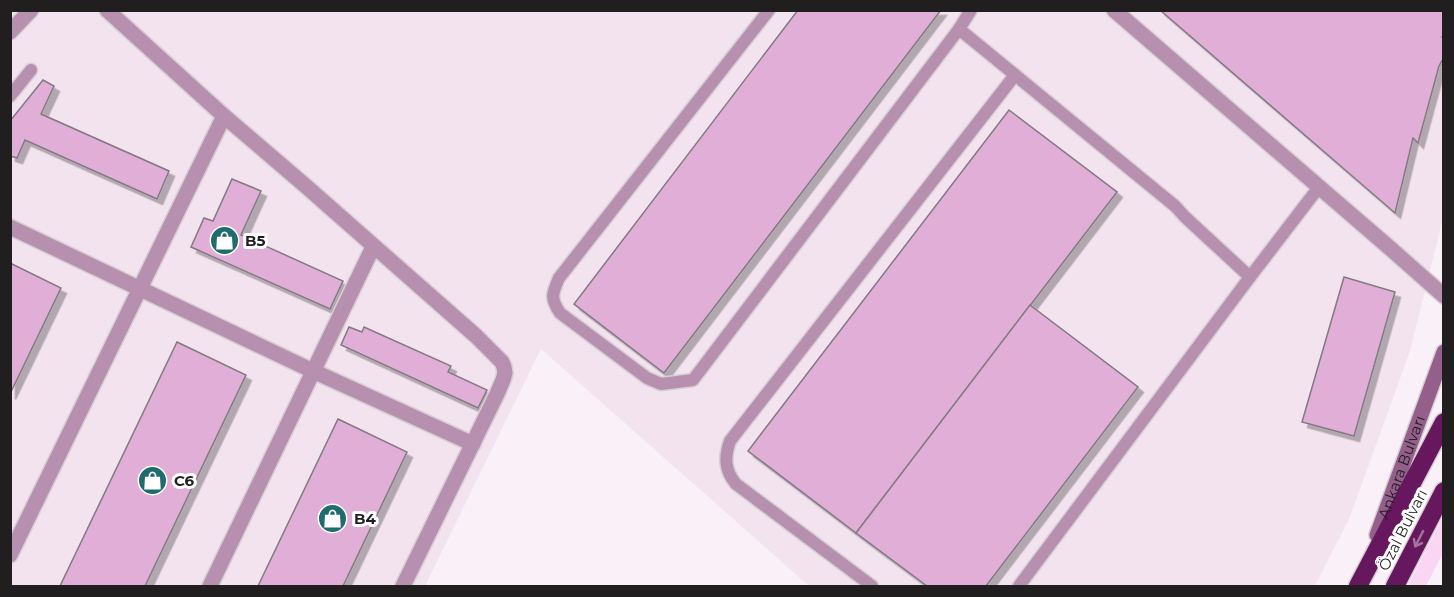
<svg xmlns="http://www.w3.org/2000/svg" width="1454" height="597" font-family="Montserrat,sans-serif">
  <defs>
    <filter id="shadow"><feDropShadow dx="5.5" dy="5.5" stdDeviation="0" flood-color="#0004"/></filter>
  </defs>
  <rect width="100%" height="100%" fill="#faf1f8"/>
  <path fill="#f3e3ef" d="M10,11h1433v207l-33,133 -60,166 -35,69h-506l-268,-237 -116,237h-414z"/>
  <path fill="#fbd5f4" d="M1443,517v36l-17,33h-18z"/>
  <g fill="#e0aed6" stroke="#827a80" stroke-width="1.5" filter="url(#shadow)">
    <path d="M798,10h143l-277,363 -90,-69z"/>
    <path d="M1160,10h284v25l-2,2 2,1v19l-5,9 -21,77 -5,-5 -18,75z"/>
    <path d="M43,80l11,6 -13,28 128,57 -12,28 -132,-59 -8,18 -7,-2v-35z"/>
    <path d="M1009,110l108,82 -261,341 -108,-82z"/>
    <path d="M232,179l29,12 -20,44 102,46 -13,28 -139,-62 13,-29 9,3z"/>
    <path d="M10,263l51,25 -51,106z"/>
    <path d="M1344,277l51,15 -41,144 -52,-14z"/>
    <path d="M1030,305l108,82 -152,199h-59l-71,-53z"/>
    <path d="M349,327l13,5 2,-5 87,39 -3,6 39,18 -9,18 -137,-63z"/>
    <path d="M177,342l69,33 -101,211h-85z"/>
    <path d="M338,419l69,33 -64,134h-85z"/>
  </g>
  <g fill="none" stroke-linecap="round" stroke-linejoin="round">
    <defs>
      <g id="lane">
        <path d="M769,10l-210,268c-7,16 -9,20 1,35l87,65 14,6 32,-4 266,-351 12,-19"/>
        <path d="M959,29l216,177 10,11 65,60"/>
        <path d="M10,96l21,-26"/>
        <path d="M872,586l-136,-102c-11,-13 -12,-26 -6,-43l285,-366"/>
        <path d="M1019,586l231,-309 69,-90"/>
      </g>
      <g id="street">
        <path d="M107,10l117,106 84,72 168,148 26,26 2,5 1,6 -2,7 -6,14 -94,192"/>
        <path d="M1114,10l277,239 53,47"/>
        <path d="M10,32l21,-22"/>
        <path d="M10,227l303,144 160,73"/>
        <path d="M10,555l214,-439"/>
        <path d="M210,586l163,-339"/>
      </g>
      <g id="secondary">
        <path id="s1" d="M1377,535l67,-183"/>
      </g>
      <g id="highway">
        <path d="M1358,586l86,-164"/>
        <path d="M1395,586l49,-95"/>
      </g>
    </defs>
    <use href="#lane" stroke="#d7cfd5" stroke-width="15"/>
    <use href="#street" stroke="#d7cfd5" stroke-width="18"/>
    <use href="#secondary" stroke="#d7cfd5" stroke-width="18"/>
    <use href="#highway" stroke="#d7cfd5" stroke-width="21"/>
    <use href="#lane" stroke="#b690ae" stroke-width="12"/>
    <use href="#street" stroke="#b690ae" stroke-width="15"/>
    <use href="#secondary" stroke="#955f8c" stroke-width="15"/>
    <use href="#highway" stroke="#67175e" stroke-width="18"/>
  </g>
  <defs><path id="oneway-shaft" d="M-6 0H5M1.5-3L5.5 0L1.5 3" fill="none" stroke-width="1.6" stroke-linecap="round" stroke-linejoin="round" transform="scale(1.5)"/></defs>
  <use stroke="#a4749e" href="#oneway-shaft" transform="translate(1419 539) rotate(117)"/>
  <defs>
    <symbol id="shop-disc" viewBox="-11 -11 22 22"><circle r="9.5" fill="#1f6b6f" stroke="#fff"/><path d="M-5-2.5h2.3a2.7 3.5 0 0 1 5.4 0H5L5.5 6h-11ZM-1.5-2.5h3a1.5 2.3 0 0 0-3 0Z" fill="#fff"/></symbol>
  </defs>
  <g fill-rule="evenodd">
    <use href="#shop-disc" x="208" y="224" width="33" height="33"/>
    <use href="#shop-disc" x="136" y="464" width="33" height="33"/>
    <use href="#shop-disc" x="316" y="502" width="33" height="33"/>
  </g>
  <g text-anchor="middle" stroke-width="6" stroke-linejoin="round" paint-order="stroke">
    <g font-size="15" font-weight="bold" fill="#211e20" stroke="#fff" text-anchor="start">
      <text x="245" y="246">B5</text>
      <text x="174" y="486">C6</text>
      <text x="354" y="524">B4</text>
    </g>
    <g font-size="15" fill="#211e20" stroke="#fff">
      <text dy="5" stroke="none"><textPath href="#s1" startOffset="72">Ankara Bulvarı</textPath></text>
      <text transform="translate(1403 530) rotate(-63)" y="5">Özal Bulvarı</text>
    </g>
  </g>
  <rect width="1454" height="597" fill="none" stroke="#211e20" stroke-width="24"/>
</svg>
